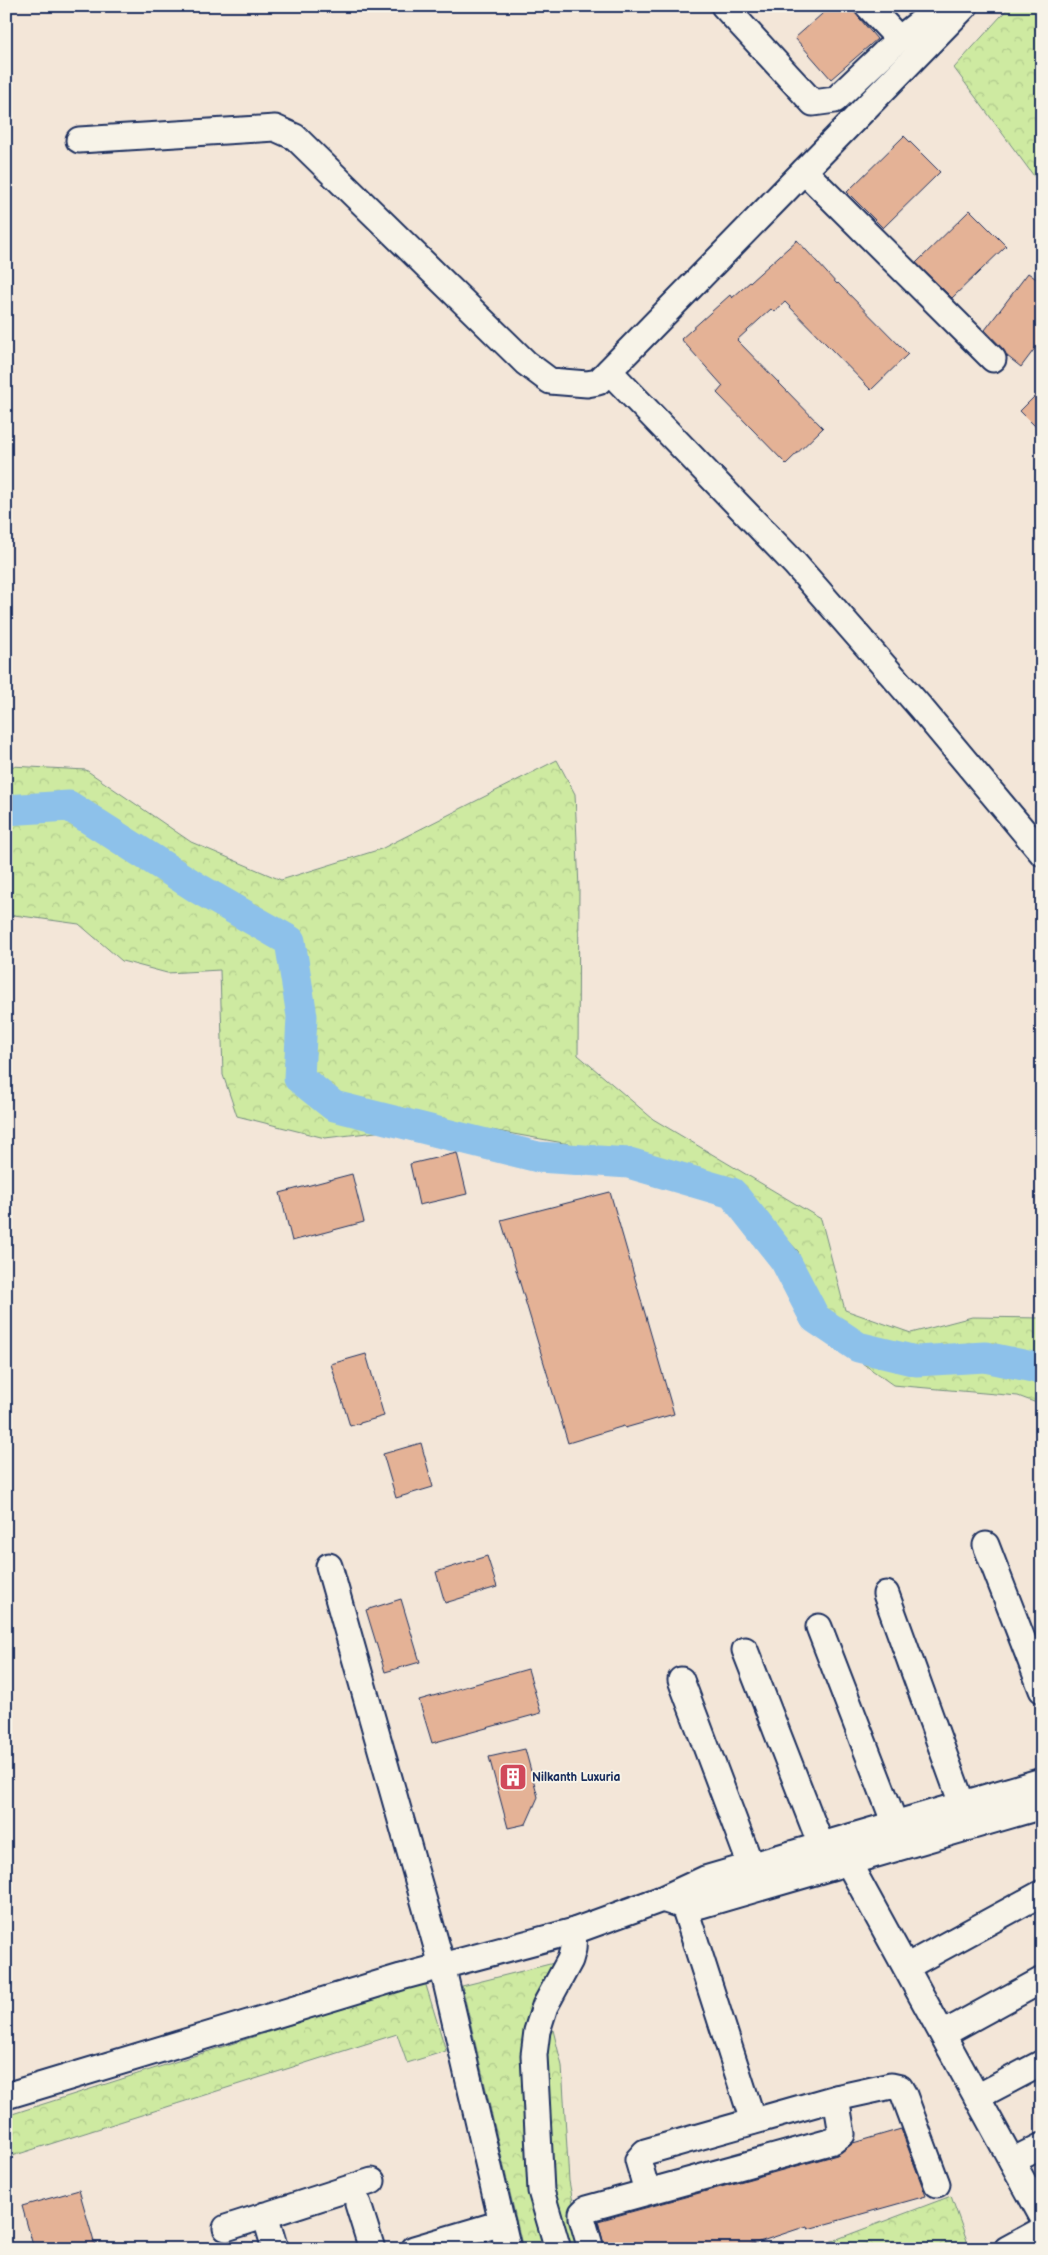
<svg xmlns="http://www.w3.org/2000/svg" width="1048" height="2255" font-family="'Balsamiq Sans',sans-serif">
  <defs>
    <pattern id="forest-crowns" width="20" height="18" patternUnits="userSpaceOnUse" patternTransform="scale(1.25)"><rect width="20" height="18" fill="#ceeaa1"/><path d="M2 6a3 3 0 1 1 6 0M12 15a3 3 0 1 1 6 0" fill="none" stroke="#b0c98d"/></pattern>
  </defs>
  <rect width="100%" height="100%" fill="#f3e6d8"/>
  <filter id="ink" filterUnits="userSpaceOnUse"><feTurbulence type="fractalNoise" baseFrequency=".02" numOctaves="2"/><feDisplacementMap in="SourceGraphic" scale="10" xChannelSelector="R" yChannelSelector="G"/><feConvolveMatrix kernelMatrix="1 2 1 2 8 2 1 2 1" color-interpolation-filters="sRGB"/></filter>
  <g filter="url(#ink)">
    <g fill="url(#forest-crowns)" stroke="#748c80">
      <path d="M1010,6h32v181l-88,-119z"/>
      <path d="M557,760l18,34 4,95 -1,166 75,64 168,100 24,91 66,23 61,-16 70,1v87l-24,-9 -125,-11 -76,-54 -19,-80 -60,-63 -60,-20 -109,-24 -117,-21 -127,15 -88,-22 -14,-41 -3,-105 -53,3 -45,-12 -43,-37 -65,-9 -8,7v-154l5,-2 75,4 105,72 90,38 100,-31z"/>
      <path d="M578,1957l-27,65 11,44 7,115 13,68h-59l-61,-263z"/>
      <path d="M425,1982l21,69 -39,12 -10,-29 -391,124v-42z"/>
      <path d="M951,2196l19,53h-164l18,-5z"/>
    </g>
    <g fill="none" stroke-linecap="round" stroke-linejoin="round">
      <path stroke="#8dc1ea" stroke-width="31" d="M6,810l63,-4 130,83 91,52 12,75 -3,62 35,28 204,51 91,6 103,30 53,67 30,58 43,29 58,14 69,-4 57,12"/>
    </g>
    <g fill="#e4b296" stroke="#1b2f5e">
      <path d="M831,6h18l28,33 -46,40 -36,-41z"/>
      <path d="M904,136l36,36 -57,56 -36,-36z"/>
      <path d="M970,210l36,36 -54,52 -36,-35z"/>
      <path d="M797,240l40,44 1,-1 70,71 -37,36 -86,-88 -11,10 -3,-3 -34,31 86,88 -37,36 -69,-71 6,-7 -42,-47 49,-44 2,3z"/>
      <path d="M1028,273l14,10v56l-21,28 -14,-11 -4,-7 -18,-19z"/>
      <path d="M1042,389v44l-22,-22z"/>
      <path d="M457,1153l10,41 -48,11 -9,-41z"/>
      <path d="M352,1174l12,48 -72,19 -12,-48z"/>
      <path d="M610,1192l64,222 -49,14 -1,-2 -56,17 -67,-223z"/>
      <path d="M366,1354l18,62 -34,10 -19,-62z"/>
      <path d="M421,1443l12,44 -37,11 -13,-44z"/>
      <path d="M487,1556l10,31 -52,16 -9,-31z"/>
      <path d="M401,1599l19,63 -35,10 -19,-62z"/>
      <path d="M528,1669l13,44 -109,30 -13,-43z"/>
      <path d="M525,1749l13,48 -12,27 -18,4 -19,-71z"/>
      <path d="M901,2129l25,67 -118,33 -1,-3 -69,23h-133l-7,-28 239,-66 16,-12z"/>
      <path d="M79,2190l17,59h-62l-12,-43z"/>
    </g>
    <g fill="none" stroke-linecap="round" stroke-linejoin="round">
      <defs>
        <g id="minor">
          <path d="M724,6l89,97 22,-3 64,-61 42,-33"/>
          <path d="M868,6l31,33"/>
          <path d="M79,140l196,-12 20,9 231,226 24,18 37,3 11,-2 367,-376"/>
          <path d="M804,171l189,188"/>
          <path d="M609,371l186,193 125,143 122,146"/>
          <path d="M986,1545l56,145"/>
          <path d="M329,1566l113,399 66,284"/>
          <path d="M886,1594l76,210"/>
          <path d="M819,1627l76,197"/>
          <path d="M745,1650l76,195"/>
          <path d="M681,1680l70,186"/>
          <path d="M848,1862l194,354"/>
          <path d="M662,1899l22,7 17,-1 341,-99"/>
          <path d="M684,1906l69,215"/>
          <path d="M906,1967l136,-74"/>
          <path d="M943,2034l99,-54"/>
          <path d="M6,2096l395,-119 173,-46 88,-32 43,-20 337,-98"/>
          <path d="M977,2097l65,-34"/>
          <path d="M1012,2161l30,-15"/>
          <path d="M647,2191l-9,-31 7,-8 191,-54 55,-12 9,2 4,7 33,89"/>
          <path d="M358,2204l14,45"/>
          <path d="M265,2215l10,34"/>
          <path d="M226,2228l146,-47"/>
          <path d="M414,2249l88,-26"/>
          <path d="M558,2249l-17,-58 -7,-136 3,-24 8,-25 25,-46 3,-11 1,-18"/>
          <path d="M591,2249l-9,-31v-5l4,-4 247,-68 9,-7 -6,-36"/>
          <path d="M1007,2249l35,-19"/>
        </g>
      </defs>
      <use href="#minor" stroke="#1b2f5e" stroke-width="29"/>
      <use href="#minor" stroke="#f7f3e8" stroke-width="25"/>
    </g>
  </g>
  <defs>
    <symbol id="building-square" viewBox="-11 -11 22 22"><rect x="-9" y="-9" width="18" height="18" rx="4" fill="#d1495b" stroke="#f7f3e8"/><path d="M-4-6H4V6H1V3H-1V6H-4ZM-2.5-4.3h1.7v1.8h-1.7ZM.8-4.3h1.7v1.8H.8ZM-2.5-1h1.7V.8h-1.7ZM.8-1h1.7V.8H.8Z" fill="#fff"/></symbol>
  </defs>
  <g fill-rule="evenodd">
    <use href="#building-square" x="497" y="1761" width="32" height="32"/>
  </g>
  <g text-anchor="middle" stroke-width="4" stroke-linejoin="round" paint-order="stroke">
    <g font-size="12" font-weight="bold" fill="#1b2f5e" stroke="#f7f3e8" text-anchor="start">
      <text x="532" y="1781">Nilkanth Luxuria</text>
    </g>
  </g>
  <rect width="1048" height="2255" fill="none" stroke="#f7f3e8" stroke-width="25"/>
  <rect x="12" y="12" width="1023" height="2230" fill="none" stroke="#1b2f5e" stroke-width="2" filter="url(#ink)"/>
</svg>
